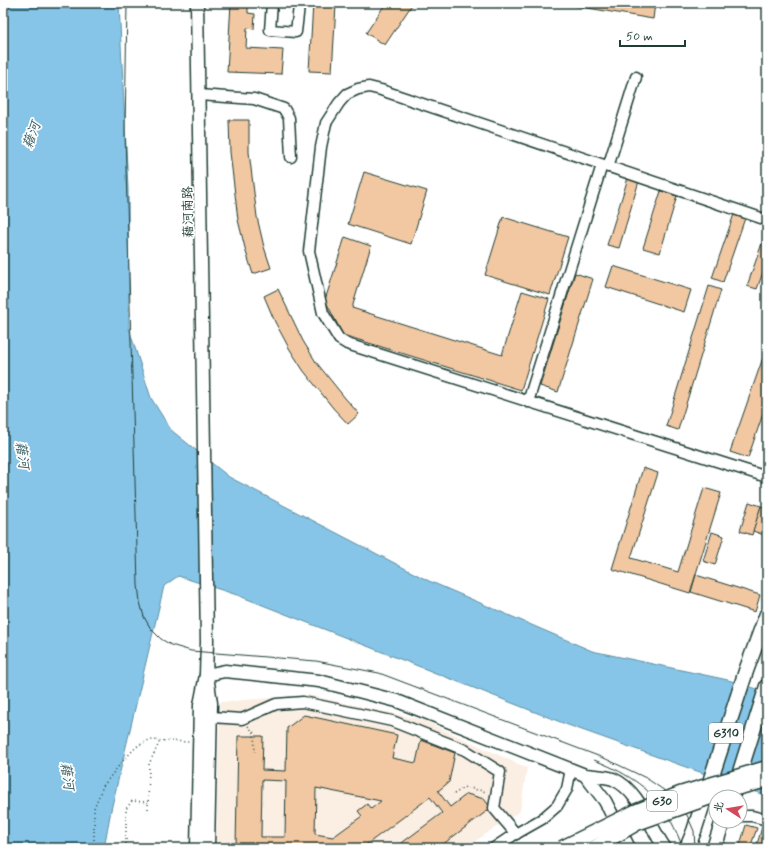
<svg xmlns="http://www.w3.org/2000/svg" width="770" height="851" font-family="Mynerve,'LXGW WenKai TC',sans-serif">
  <rect width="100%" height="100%" fill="#fff"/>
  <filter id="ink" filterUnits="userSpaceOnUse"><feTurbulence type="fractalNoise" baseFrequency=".025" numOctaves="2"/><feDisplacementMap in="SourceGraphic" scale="8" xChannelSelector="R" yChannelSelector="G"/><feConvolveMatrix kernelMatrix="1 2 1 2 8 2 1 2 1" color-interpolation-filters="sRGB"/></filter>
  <g filter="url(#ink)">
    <path fill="#fbeee3" d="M308,695l115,25 104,48 -7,43 -55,37h-249l4,-146z"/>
    <path fill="#87c5e8" stroke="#5d8fa0" d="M3,3h116l9,185 1,141 22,69 20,32 58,47 200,104 163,70 136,29 39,12v104l-199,-71 -331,-130 -59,-19 -14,10 -53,224 -7,38h-101z"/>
    <g fill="#f2c8a2" stroke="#1f3d34" fill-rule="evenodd">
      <path d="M231,3l17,1v9l7,1 -1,15 -7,-1 -1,20 37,2 -2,24 -54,-2z"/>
      <path d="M313,3l23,2 -4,67 -23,-1z"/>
      <path d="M386,3h27l-28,42 -19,-12z"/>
      <path d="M558,3h97l-2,16z"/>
      <path d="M229,120h20v32l8,65 7,30 7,21 -18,6 -7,-22 -8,-32 -8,-68z"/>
      <path d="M364,172l63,19 -16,53 -63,-20z"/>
      <path d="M628,178l11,3 -20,67 -12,-3z"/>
      <path d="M661,191l16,5 -17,57 -17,-5z"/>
      <path d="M734,214l11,4 -22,64 -11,-4z"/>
      <path d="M503,217l65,20 -18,58 -65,-20z"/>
      <path d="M767,229v32l-10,28 -10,-3z"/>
      <path d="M345,237l26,9 -19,62 150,47 20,-64 27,8 -28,91 -178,-55 -18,-35z"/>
      <path d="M613,266l78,24 -7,22 -78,-25z"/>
      <path d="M575,273l18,6 -35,113 -18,-6z"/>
      <path d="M709,286l12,4 -43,140 -12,-4z"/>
      <path d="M278,289l25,52 13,21 29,36 14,16 -11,10 -15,-16 -30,-38 -14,-22 -14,-26 -11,-26z"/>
      <path d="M766,349h1v53l-19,56 -18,-6z"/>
      <path d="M643,468l15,5 -27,85 47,14 26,-84 17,5 -31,100 -78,-24z"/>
      <path d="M749,502l12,4 -9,29 -12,-4z"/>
      <path d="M761,506l6,2v28l-14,-5z"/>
      <path d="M712,532l12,4 -9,29 -12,-4z"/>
      <path d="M696,575l64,20 -5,17 -64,-20z"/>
      <path d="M304,715l93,20 -5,23 24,5 5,-23 34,13 -6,29 -11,9 12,16 17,-13 17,5 7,9 -53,40h-43l47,-35 -12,-16 -68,51h-126l2,-112h25l-1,34 24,1 1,-43zM262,780l24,1 -1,56h-24zM316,788l65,13 -10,8 -4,-5 -9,7 4,5 -29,21 -18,-3z"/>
      <path d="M746,825l11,3 -7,20h-11z"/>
      <path d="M762,827l5,1v20h-11z"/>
    </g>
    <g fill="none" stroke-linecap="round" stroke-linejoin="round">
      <defs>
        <g id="minor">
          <path d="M272,3l-2,27 26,2 3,-26 2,-3"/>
          <path d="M199,95l55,4 30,10 5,9 2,39"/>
          <path d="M608,167l28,-90"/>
          <path d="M767,220l-386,-130 -12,-3 -11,2 -11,5 -8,9 -13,20 -5,24 -12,104 14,62 16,26 8,5 420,133"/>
          <path d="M528,402l74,-237"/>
          <path d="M211,717l31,2 34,-15 27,-2 89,19 73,29 35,22 -6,36 22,26"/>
          <path d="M740,816h12l15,4"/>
          <path d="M494,848l18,-12 30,-17 15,-13 10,-17 4,-20"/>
          <path d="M612,848l13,-9"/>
        </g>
        <g id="major">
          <path d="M206,675l19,-4 94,10 78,20 188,74c9,1 20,1 28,4 27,12 36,47 52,69"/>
          <path d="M208,682l3,21 -3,145"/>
          <path d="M585,775l20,26 24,47"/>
          <path d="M197,848l3,-143 6,-30 1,-33 -10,-639"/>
        </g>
        <g id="highway">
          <path d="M732,797l35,-111"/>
          <path d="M687,848l7,-17 52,-160 21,-57"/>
          <path d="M714,848l9,-27"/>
        </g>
      </defs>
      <use href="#minor" stroke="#1f3d34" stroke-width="13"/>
      <use href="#major" stroke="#1f3d34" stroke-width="15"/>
      <use href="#highway" stroke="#1f3d34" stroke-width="17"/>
      <g stroke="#1f3d34" stroke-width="1.5" stroke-dasharray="1 3" stroke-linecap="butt">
        <path d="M248,726l6,7 1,19"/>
        <path d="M454,794l11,-7 22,5"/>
        <path d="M148,809l1,-45 11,-23"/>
        <path d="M94,848v-40l9,-22 18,-23 15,-16 13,-7 40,2"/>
        <path d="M126,848v-39l6,-8 16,1"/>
      </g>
      <use href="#minor" stroke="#fff" stroke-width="10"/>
      <use href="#major" stroke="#fff" stroke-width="12"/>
      <use href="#highway" stroke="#fff" stroke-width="14"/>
      <g stroke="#1f3d34" stroke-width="1">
        <path d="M127,3l-2,130 13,452 2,17 4,15 7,12 10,10 10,6 20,6 125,10 63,12 227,86 40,19 22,15 19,22 7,16 1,17"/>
        <path d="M594,760c27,10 56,27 72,52 6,10 11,21 15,31l1,5"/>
      </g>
      <defs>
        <g id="highway-bridge">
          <path d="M562,848l73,-36 45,-18 87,-26"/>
          <path d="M594,848l43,-25 99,-35 31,-8"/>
        </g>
      </defs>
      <use href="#highway-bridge" stroke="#1f3d34" stroke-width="17" stroke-linecap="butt"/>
      <use href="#highway-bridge" stroke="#fff" stroke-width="14"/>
    </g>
  </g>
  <g text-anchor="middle" stroke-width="3.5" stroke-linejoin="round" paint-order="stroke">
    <g fill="#fff" stroke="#627771" stroke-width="1">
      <rect x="709" y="723" width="34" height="20" rx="3"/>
      <rect x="647" y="791" width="30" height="20" rx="3"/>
    </g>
    <g font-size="12" font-weight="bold" fill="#1f3d34">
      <text x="726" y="737">G310</text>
      <text x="662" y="805">G30</text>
    </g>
    <g font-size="13" fill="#1f3d34" stroke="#fff">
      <text transform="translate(187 212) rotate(-91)" y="5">藉河南路</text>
    </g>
    <g font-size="14" font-style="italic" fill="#395f61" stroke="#fff">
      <text transform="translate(31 135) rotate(-70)" y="5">藉河</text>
      <text transform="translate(23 455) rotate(82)" y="5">藉河</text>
      <text transform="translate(68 776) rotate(82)" y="5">藉河</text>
    </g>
  </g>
  <rect width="770" height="851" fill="none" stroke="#fff" stroke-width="16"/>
  <rect x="8" y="8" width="754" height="835" fill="none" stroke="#1f3d34" stroke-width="1.5" filter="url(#ink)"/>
  <g transform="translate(728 809) rotate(282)"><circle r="19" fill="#ffffff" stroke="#a5b1ae"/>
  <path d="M0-3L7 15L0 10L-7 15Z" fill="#d1495b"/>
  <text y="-6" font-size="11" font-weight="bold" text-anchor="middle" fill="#1f3d34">北</text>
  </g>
  <path d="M620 40v6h65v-6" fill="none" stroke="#1f3d34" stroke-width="2"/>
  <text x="626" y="40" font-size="12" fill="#1f3d34" stroke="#ffffff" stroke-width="3" paint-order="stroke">50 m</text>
</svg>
